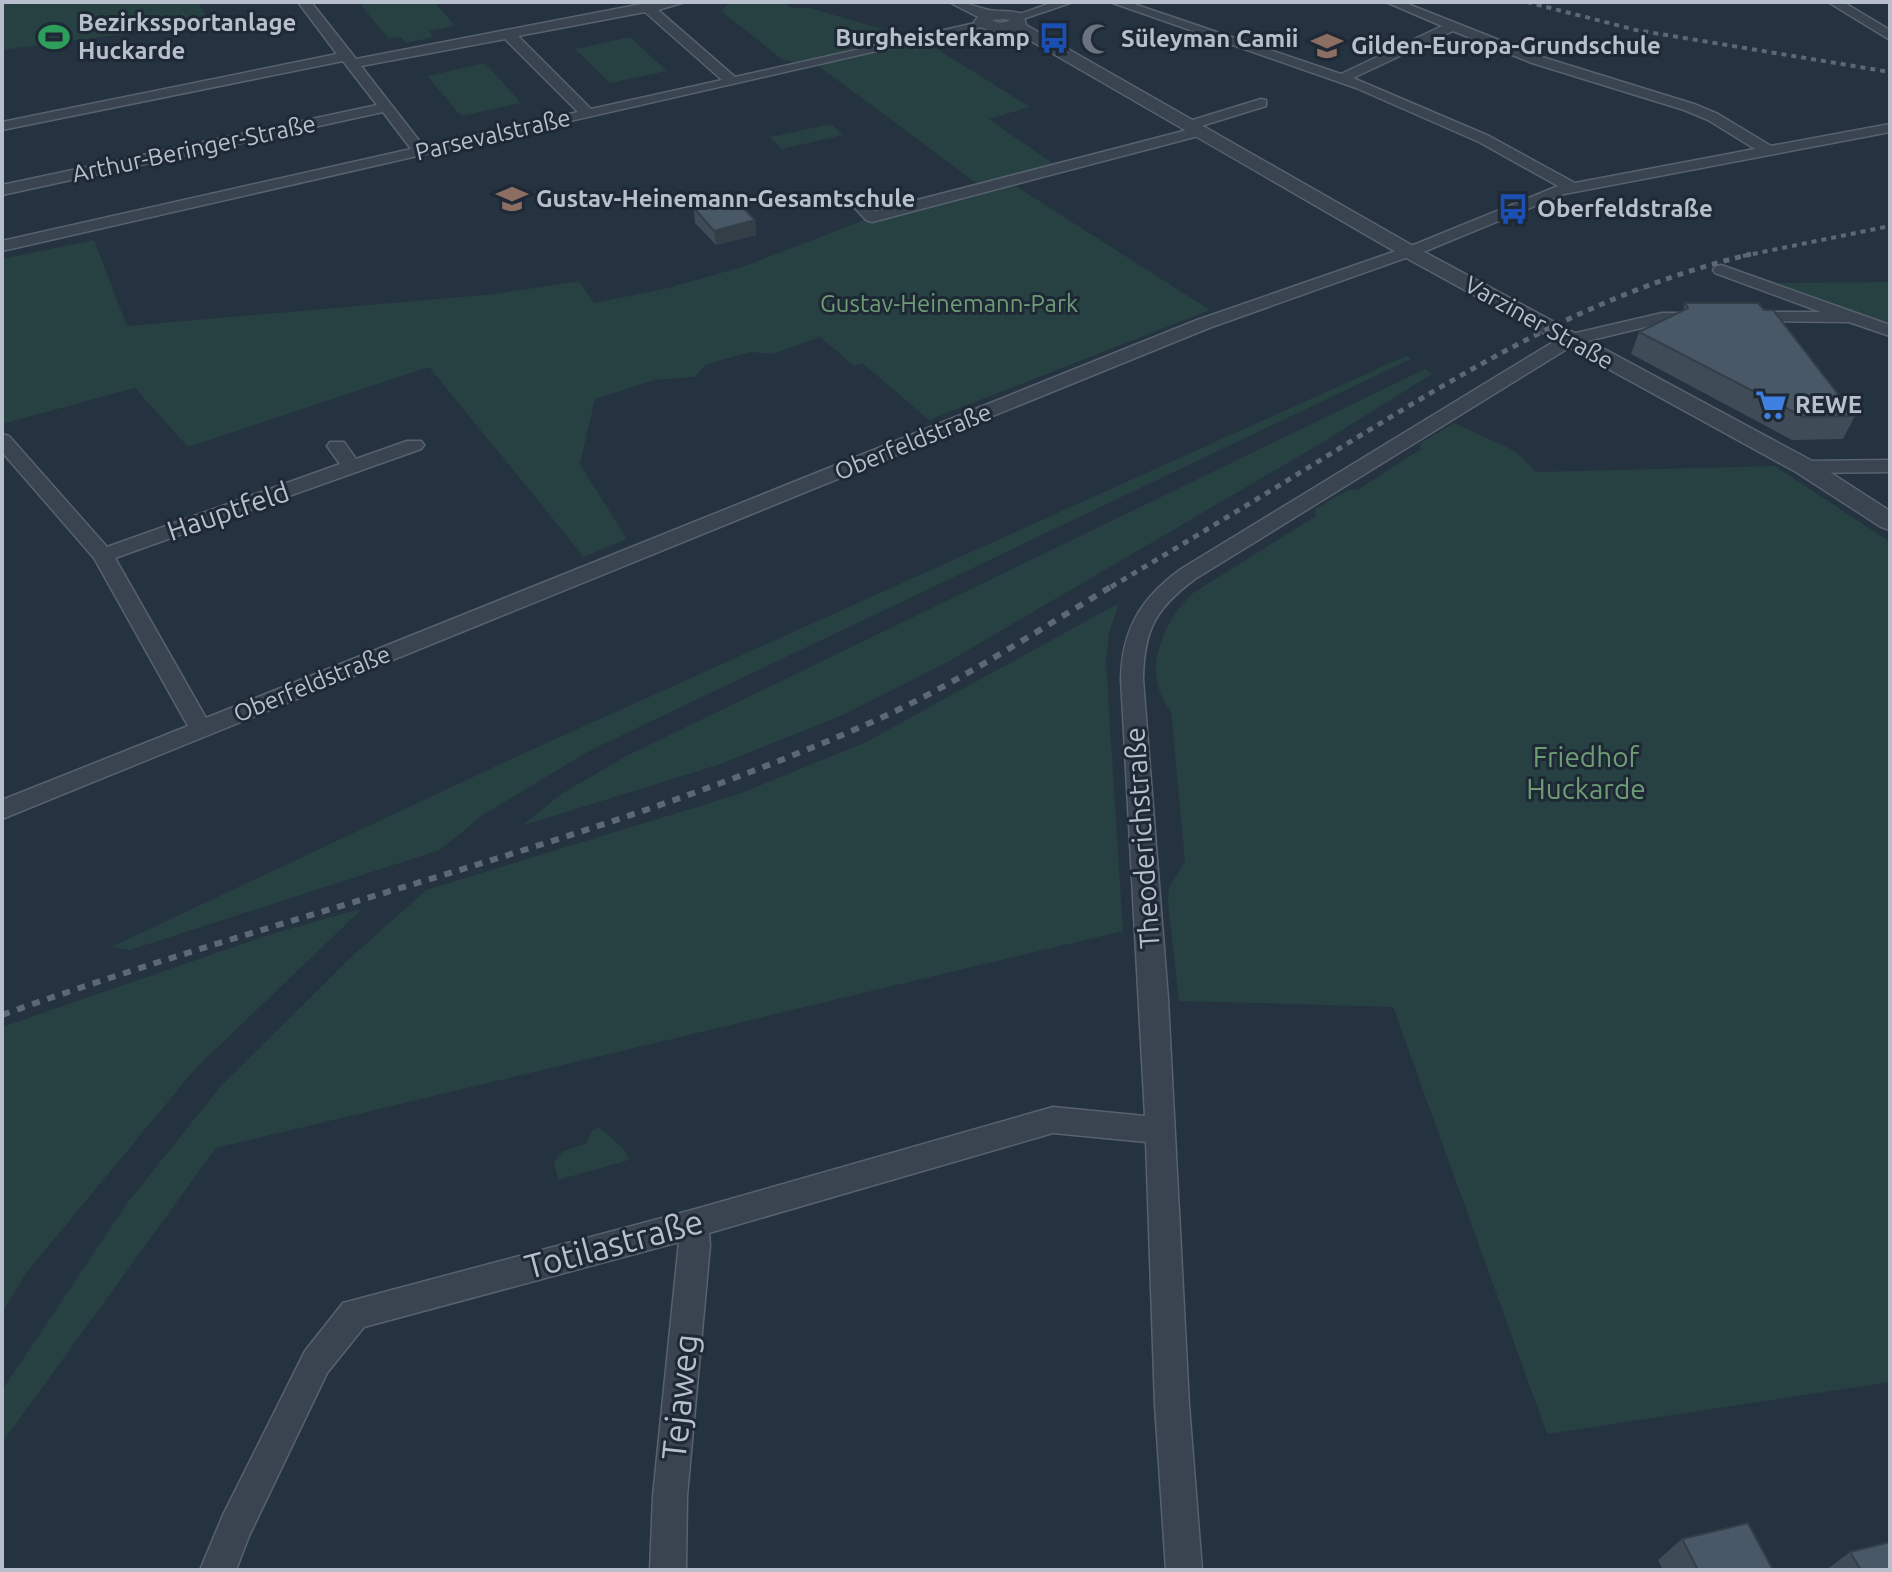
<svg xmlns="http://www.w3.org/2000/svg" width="1892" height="1572" font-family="Ubuntu,sans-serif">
  <rect width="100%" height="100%" fill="#253240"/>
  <g fill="#274041">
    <path d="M2,2h196l13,21 -209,27z"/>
    <path d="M374,2h60l21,24 -26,5 4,6 -27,6 -5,-6 -12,2 -28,-34z"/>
    <path d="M730,2h53l9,6h18l116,34 104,65 -41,12 66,46 -76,20 -162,-120 -34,-5 -62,-49z"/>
    <path d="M630,37l37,34 -57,12 -35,-34z"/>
    <path d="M485,63l36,40 -60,13 -34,-40z"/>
    <path d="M831,124l12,11 -61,14 -12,-12z"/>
    <path d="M1014,185l196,125 -281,110 -67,-57 -8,3 -34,-29 -48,17 -22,-2 -45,13 -10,12 -40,3 -60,19 -15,65 47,75 -43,18 -155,-190 -241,80 -53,-59 -133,36v-165l92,-19 33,86 368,-32 84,-13 15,22 70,-14 81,-23 119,-46z"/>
    <path d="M1890,282v44l-118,-43z"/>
    <path d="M1406,356l5,3 -822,392 -106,64 -43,35 -310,100 -19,-3 400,-188z"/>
    <path d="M1425,369l7,5 -112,70 -374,219 -103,52 -125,50 -197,61 42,-33 63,-37z"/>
    <path d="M1454,423l61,28 21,21 239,-6 115,76v840l-343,52 -154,-427 -214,-6 -11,-98 1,-16 16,-25 -14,-151c-31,-36 -9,-89 22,-118l123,-77 -1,-7 33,-19h9l64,-41 -2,-5z"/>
    <path d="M1119,603l-10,30 -3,29 17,269 -907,217 -214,295v-53l126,-188 92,-115 130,-129 76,-68 313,-96 125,-51z"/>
    <path d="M363,908l-168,161 -168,203 -25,41v-286l269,-93z"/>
    <path d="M599,1127l25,22 5,11 -71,20 -4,-18 9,-11 23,-7 6,-14z"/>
  </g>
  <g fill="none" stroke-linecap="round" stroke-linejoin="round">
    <defs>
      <g id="minor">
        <path d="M298,2h13l45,57 291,-56 38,-1 -27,8 77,67 249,-56 6,4 -988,226v-10l409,-92 -28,-37 -381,83v-10l375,-80 -34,-44 -341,69v-8l335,-68zM645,12l77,68 -131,29 -73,-73zM505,39l73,73 -154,35 -63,-81z"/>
        <path d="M1054,2h19l-56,19 -6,-4z"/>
        <path d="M1110,2h18l213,72 101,-48 -56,-24h17l139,55 152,47 24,10 53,32 119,-22v8l-326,62 -136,56 -219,78 -1207,491v-19l186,-74 -94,-168 -92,-106v-18l7,2 98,111 233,-83 -13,-18 3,-4h14l12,17 51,-18h14l3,4 -3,4 -306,109 91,160 991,-398 219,-76 142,-58 -79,-44 -123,-54zM1453,31l79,32 152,47 24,10 47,29 -180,34 -86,-47 -136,-58z"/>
        <path d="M1828,2h15l47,28v10z"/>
        <path d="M1261,99l5,1v6l-68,21 8,1v6l-334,88 -6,-2 -13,-14 8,-5 14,10 316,-82 -7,-4 2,-3z"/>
        <path d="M1721,265l169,60v11l-41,-14 -108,-1 -3,-4 9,-5h74l-106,-39 -2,-3 2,-3z"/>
        <path d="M1662,313h36l9,5 -9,5h-36l-87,21 -380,235c-39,29 -51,50 -52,100l25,320 21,406 13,165h-36l-11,-165 -9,-263 -93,-9 -344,100 1,12 -23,251 -1,74h-36l3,-74 26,-254 -315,85 -37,46 -78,163 -13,34h-36l23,-55 82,-164 38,-48 349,-93 361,-103 92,9 -24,-437c1,-50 20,-81 60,-110l382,-233z"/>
        <path d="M1890,460v12l-85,1 -10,-6 10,-6z"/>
      </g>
      <path id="tertiary" d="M949,2c19,0 23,4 40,8 11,2 22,0 34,4l3,11 389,222 399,215 76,49v19l-9,-3 -85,-55 -395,-217 -389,-225c-14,3 -28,2 -38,-8l4,-5zM1006,19l4,2 -11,2 -7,-3z"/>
    </defs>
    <use href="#minor" stroke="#57626e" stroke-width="3"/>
    <use href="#tertiary" stroke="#57626e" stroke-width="3"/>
    <use href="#minor" fill="#394450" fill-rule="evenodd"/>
    <use href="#tertiary" fill="#394450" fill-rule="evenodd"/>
    <g stroke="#5b6877" stroke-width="4" stroke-dasharray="5 5" stroke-linecap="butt">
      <path d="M1527,2l109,28 254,42"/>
      <path d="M1743,256l147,-30"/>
    </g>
    <path stroke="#5b6877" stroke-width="5" stroke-dasharray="6 6" stroke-linecap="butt" d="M1111,587c77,-46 153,-92 229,-139 135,-83 255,-156 411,-194"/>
    <path stroke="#5b6877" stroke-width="6" stroke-dasharray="8 8" stroke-linecap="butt" d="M2,1015c288,-104 590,-169 870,-293 85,-38 163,-90 242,-137"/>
  </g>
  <g fill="#3f4c58">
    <path d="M694,208l61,12 1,15 -40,10 -21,-22z"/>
    <path d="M1685,303l170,113 -12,23 -51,1 -161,-86 8,-22 44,-22z"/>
    <path d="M1682,1539l91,31h-110l-5,-10z"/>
    <path d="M1850,1552l40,18h-64z"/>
  </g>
  <path fill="#333e47" d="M755,220l1,15 -40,10 -2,-14z"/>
  <g fill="#495866" stroke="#333e47" stroke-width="2">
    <path d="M734,199l21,21 -41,11 -20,-23z"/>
    <path d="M1685,303h73l6,7h9l82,106 -52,1 -164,-85 49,-24z"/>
    <path d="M1748,1523l25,47h-75l-16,-31z"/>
    <path d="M1890,1542v28h-29l-11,-18z"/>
  </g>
  <defs>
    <symbol id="stadium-bare" viewBox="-9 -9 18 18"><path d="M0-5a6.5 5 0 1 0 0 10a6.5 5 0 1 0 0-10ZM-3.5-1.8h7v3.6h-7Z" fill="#2e9e5b" stroke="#1e2935" stroke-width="2.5" paint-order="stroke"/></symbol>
    <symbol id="bus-bare" viewBox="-9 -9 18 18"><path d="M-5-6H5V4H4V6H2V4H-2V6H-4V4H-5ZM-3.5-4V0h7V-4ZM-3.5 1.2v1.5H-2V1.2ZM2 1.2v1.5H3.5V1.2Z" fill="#1a4fb4" stroke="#1e2935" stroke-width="2.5" paint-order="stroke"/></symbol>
    <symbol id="mosque-bare" viewBox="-9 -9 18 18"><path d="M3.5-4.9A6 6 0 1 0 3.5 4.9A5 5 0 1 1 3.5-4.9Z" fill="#6b7280" stroke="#1e2935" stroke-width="2.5" paint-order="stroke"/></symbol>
    <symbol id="school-bare" viewBox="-9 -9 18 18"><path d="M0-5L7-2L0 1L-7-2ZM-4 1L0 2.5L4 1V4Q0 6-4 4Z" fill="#8d6e63" stroke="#1e2935" stroke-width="2.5" paint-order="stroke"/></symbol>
    <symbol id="supermarket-bare" viewBox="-9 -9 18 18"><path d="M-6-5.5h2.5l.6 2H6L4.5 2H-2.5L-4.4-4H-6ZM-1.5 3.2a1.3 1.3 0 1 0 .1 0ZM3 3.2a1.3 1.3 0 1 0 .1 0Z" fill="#3f7fe0" stroke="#1e2935" stroke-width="2.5" paint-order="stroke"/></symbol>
  </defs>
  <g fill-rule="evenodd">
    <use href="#stadium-bare" x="32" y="15" width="44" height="44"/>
    <use href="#bus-bare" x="1032" y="16" width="44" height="44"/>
    <use href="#mosque-bare" x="1075" y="17" width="44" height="44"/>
    <use href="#school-bare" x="1305" y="24" width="44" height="44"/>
    <use href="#school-bare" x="490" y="177" width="44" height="44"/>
    <use href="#bus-bare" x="1491" y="187" width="44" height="44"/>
    <use href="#supermarket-bare" x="1749" y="383" width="44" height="44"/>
  </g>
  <g text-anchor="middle" stroke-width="6" stroke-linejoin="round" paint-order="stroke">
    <g font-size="24" font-weight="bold" fill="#b6bfcb" stroke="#1e2935" text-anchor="start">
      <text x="78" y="31">Bezirkssportanlage<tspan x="78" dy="28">Huckarde</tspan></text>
      <text x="1030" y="46" text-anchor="end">Burgheisterkamp</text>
      <text x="1121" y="47">Süleyman Camii</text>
      <text x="1351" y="54">Gilden-Europa-Grundschule</text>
      <text x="536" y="207">Gustav-Heinemann-Gesamtschule</text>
      <text x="1537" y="217">Oberfeldstraße</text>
      <text x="1795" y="413">REWE</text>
    </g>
    <g font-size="24" fill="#b6bfcb" stroke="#1e2935">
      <text transform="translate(493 135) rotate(-13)" y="8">Parsevalstraße</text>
      <text transform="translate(194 149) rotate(-12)" y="8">Arthur-Beringer-Straße</text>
      <text transform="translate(1539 323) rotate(29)" y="8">Varziner Straße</text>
      <text transform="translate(913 442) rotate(-22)" y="8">Oberfeldstraße</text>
      <text transform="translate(312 684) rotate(-22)" y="8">Oberfeldstraße</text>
    </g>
    <g font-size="24" fill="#6d9c75" stroke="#1e2935">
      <text x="949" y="312">Gustav-Heinemann-Park</text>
    </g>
    <g font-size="28" fill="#b6bfcb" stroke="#1e2935">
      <text transform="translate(228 511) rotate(-19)" y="10">Hauptfeld</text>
      <text transform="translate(1142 838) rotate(-94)" y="10">Theoderichstraße</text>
    </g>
    <g font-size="28" fill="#6d9c75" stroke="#1e2935">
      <text x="1586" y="767">Friedhof<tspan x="1586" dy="32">Huckarde</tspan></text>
    </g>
    <g font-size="34" fill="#b6bfcb" stroke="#1e2935">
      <text transform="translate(614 1244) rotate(-15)" y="12">Totilastraße</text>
      <text transform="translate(680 1397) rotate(-84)" y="12">Tejaweg</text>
    </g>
  </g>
  <rect width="1892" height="1572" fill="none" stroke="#b6bfcb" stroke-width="8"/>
</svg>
